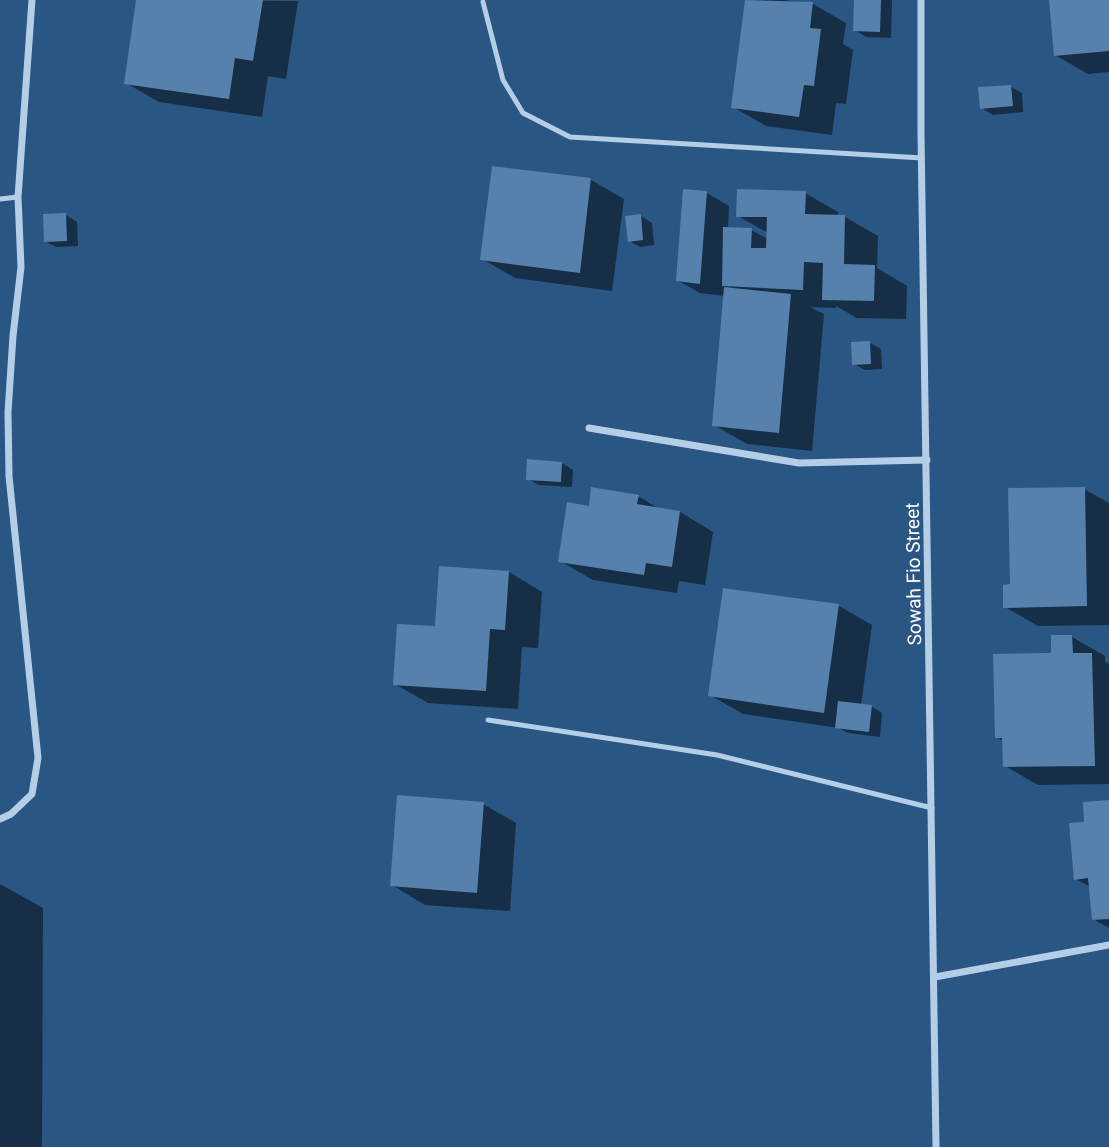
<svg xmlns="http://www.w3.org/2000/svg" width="1109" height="1147" font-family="Roboto,sans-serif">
  <rect width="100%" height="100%" fill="#2a5684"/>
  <g fill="#0007">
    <path d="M138,0l160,1 -12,78 -18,-3 -6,41 -103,-15 -33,-19z"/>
    <path d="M746,0h38l29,4 33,19 -3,21 10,6 -7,54 -10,-1 -4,32 -66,-9 -33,-19z"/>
    <path d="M856,0h36l-1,38 -25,-1 -11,-7z"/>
    <path d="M1051,0h58v72l-21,2 -33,-19z"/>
    <path d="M1011,87l11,6 1,19 -30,3 -11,-7z"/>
    <path d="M493,168l98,12 33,19 -12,92 -97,-13 -33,-19z"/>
    <path d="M707,193l22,13 -1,23 23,1 17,9v-6l-30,-17 67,-23 33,19v5h7l33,19 -1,32 30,18 -1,33 -49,-1 -21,-12v2l-26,-1 14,7 -12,137 -65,-7 -33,-19 11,-129 -25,-3 -23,-13z"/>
    <path d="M66,215l11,7 1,24 -22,1 -11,-6z"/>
    <path d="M641,216l11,7 2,22 -14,2 -11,-6z"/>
    <path d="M870,343l11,6 1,20 -17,1 -11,-6z"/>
    <path d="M562,463l11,7 -1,17 -33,-2 -11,-6z"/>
    <path d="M1084,489l25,14v122l-71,1 -33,-19 7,-21z"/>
    <path d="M638,496l23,14 19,2 33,20 -8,53 -26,-4 -2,12 -84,-13 -33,-19 30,-53z"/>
    <path d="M509,572l33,20 -4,56 -16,-1 -4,62 -90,-6 -33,-19 41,-56z"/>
    <path d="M839,606l33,19 -11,80 10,1 11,7 -2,24 -32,-4 -9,-5 -96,-14 -33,-19z"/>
    <path d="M1072,637l33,19v6l4,2v120l-71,1 -33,-19 -1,-25 -8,-4 57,-82z"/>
    <path d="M1109,802v126l-16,-9 -2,-32 -16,-8 11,-56z"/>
    <path d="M483,804l33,19 -6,88 -85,-6 -33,-20z"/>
    <path d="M0,884l43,24 -1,239h-42z"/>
  </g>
  <g fill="#5681ad">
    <path d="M136,0h127l-10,61 -18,-3 -6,41 -105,-15z"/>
    <path d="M745,0l68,2 -3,26 11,1 -7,57 -10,-1 -5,32 -68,-9z"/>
    <path d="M854,0h27l-1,32 -27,-1z"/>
    <path d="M1049,0h60v51l-55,5z"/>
    <path d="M1011,85l2,21 -33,3 -2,-22z"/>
    <path d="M492,166l99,12 -11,95 -100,-13z"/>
    <path d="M683,189l24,2 -7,93 -24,-3z"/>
    <path d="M737,189l69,2 -1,23 40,1 -1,49 31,1 -1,36 -52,-1 1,-37 -19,-1 -1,28 -81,-4 1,-59 29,1 -1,20h15l1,-31h-31z"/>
    <path d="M66,213l1,28 -23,1 -1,-28z"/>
    <path d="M641,214l2,26 -15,2 -3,-26z"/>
    <path d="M724,287l67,7 -12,139 -67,-7z"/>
    <path d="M870,341l1,23 -19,1 -1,-23z"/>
    <path d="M527,459l35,3 -1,20 -35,-2z"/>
    <path d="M591,487l48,8 -2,9 43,7 -8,56 -26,-4 -2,12 -86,-13 9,-60 22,4z"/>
    <path d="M1085,487l2,119 -84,2v-23l7,-1 -2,-96z"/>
    <path d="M439,566l70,5 -4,59 -15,-1 -4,62 -93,-6 4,-61 38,2z"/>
    <path d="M723,588l116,16 -15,109 -116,-17z"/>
    <path d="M1051,635h21l1,18h19l3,113 -92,1 -1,-29h-7l-2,-84 58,-1z"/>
    <path d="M838,701l34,4 -3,27 -34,-4z"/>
    <path d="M397,795l87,7 -7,91 -87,-7z"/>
    <path d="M1109,800v119l-17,1 -4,-42 -14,2 -5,-57 15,-1 -1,-20z"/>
  </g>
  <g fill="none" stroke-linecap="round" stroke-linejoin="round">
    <g stroke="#b5cee7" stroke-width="5">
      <path d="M483,2l20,78 20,33 47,24 352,21"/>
      <path d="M0,199l18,-2"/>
      <path d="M488,720l229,35 215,53"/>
    </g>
    <g stroke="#b5cee7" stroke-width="7">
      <path d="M921,0v134l15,1013"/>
      <path d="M589,428l210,35 128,-3"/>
      <path d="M0,819l11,-5 21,-20 6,-36 -29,-282 -1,-64 5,-76 8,-69 -3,-70 14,-197"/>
      <path d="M935,977l174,-32"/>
    </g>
  </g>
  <g text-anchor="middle" stroke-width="6" stroke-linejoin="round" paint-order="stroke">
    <g font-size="19" fill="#fff" stroke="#2a5684">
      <text transform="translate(913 574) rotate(-91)" y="7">Sowah Fio Street</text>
    </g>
  </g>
</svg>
